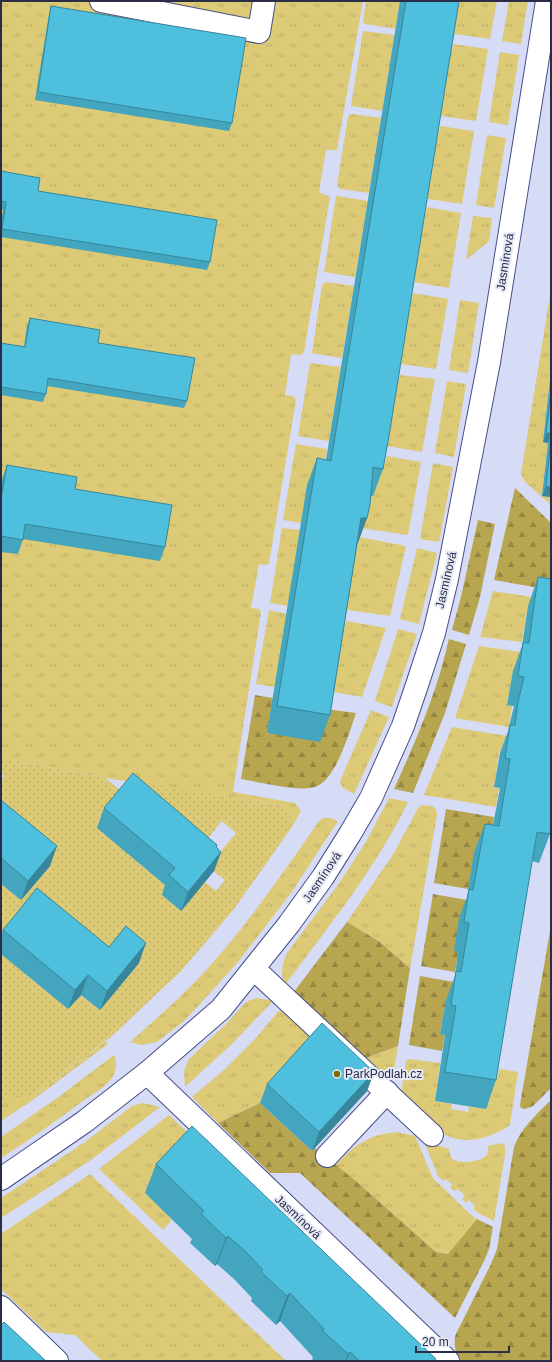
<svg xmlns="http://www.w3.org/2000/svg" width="552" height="1362" font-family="Arial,sans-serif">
  <defs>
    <pattern id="grass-tufts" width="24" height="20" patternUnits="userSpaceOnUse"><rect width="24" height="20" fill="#dcca77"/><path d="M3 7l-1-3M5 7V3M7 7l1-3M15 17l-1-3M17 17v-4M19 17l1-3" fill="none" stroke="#bdae68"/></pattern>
    <pattern id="forest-firs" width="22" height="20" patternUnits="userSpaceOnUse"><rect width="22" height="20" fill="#b7a54f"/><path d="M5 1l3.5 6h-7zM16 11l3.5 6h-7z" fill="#958743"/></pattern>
    <pattern id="garden-dots" width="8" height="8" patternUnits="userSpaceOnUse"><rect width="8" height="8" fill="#dcca77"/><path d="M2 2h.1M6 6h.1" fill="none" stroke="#bdae68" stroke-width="1.8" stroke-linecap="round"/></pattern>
  </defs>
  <rect width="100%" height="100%" fill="#d6dbf6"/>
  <g fill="url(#grass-tufts)">
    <path d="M1,1h362l-26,149h-11l-7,42 11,5 -26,155 -3,3 -10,-1 -6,41 8,1 3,4 -27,163 -3,2 -7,-1 -8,44 8,1 2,3 -28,180 62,11 6,8 -7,13 -10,-18 -179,-28 -104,-20z"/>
    <path d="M366,1h34l-4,28 -31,-5 -2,-3z"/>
    <path d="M454,1h43l-7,38 -42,-6z"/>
    <path d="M509,1h19l-7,43 -19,-3z"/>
    <path d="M363,31l32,4 -13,76 -31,-5z"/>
    <path d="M453,44l35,5 -12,72 -41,-6 10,-65 7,1z"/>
    <path d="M500,52l19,3 -11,70 -19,-3z"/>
    <path d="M352,114l29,4 -12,75 -29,-4 -3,-4 11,-68 1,-2z"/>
    <path d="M440,126l34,5 -12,73 -40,-6 10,-66 7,1z"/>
    <path d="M487,135l19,3 -12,70 -18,-3z"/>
    <path d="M336,196h2l30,5 -13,76 -31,-5z"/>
    <path d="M427,207l34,6 -12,75 -41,-7 11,-66 6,1z"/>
    <path d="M473,216l19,2 -3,23 -23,19z"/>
    <path d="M326,282l28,4 -12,72 -30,-5 10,-68z"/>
    <path d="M551,289v82l-8,71 5,1 -6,53 9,1v8l-26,-23 -4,-8z"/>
    <path d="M413,293l35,6 -12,70 -41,-6 10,-65 7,1z"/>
    <path d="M460,300l19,3 -11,70 -19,-3z"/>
    <path d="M310,363l31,4 -12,74 -31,-5z"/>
    <path d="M400,375l35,4 -13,73 -40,-7 10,-64 6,1z"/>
    <path d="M447,381l19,3 -12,73 -19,-4z"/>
    <path d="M296,444l31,5 -6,39 -14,-3 -6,38 -18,-3z"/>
    <path d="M387,456l34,6 -13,73 -54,-8 25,-64 6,1z"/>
    <path d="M433,463l20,4 -14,75 -19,-3z"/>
    <path d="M282,528l18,2 -12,76 -18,-3z"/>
    <path d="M359,537l47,9 -16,70 -49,-7 10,-64h7z"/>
    <path d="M417,548l20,5 -18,71 -19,-5z"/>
    <path d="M493,591l58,9 -23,6 -6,36 -42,-5z"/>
    <path d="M269,610l18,4 -12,73 -19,-3z"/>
    <path d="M346,621l40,7 -24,69 -34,-6 10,-64 6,1z"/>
    <path d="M398,629l19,5 -25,73 -17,-6z"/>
    <path d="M479,646l42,6 -8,20 -6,33 5,1 -3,21 -54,-9z"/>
    <path d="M371,710l18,7 -35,77 -12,-7 -2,-6z"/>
    <path d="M452,727l55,9 -8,18 -5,33 5,1 -3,19 -72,-12z"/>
    <path d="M389,798l19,4c-32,66 -79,124 -123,183 -5,-11 -3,-21 2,-32l53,-71 27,-42z"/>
    <path d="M421,805l11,1 4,3 1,6 -27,153 -30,-26 -33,-20 47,-69 24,-45z"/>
    <path d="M323,818h7l8,3 -47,72 -53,69 -38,42 -16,17 -27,21 -16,3 -11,-3c23,-20 45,-40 67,-62 46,-49 84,-104 122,-159z"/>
    <path d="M257,998l16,3 -40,42 -48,44 -1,-16 5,-12 37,-35 18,-20 4,-3z"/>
    <path d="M282,1007l37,31 -59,65 -42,20 -26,-26 33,-28 31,-31z"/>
    <path d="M106,1041l2,3 -78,58 -29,19v-17l6,-8h26z"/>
    <path d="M398,1046l-4,24 -7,12 -24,-23z"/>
    <path d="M114,1055c3,7 3,14 -1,21 -5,9 -17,16 -26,22 -28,21 -56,41 -86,60v-21l56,-39z"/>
    <path d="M409,1059l31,4 -5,38 17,3 -1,5 17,3 1,-6 17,3 5,-32h7l1,-8 19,3 -8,53c-21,14 -47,22 -69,7 -5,-3 -9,-8 -14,-12 -9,-9 -17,-17 -26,-26l5,-33z"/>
    <path d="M143,1103l17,4 -69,53 -90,58v-20l84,-56 47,-36z"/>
    <path d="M169,1115l51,48 -50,54 -1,1 3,2 -9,10 -64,-61z"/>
    <path d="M397,1132l18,4 18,42 38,37 6,4 -29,35 -12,-2 -79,-70 -22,-17c21,-20 31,-30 62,-33z"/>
    <path d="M424,1141l25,8c1,4 1,8 5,11 7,4 32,2 34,-8 1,-2 0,-4 0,-6l14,-3 3,3v9l-11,66 -14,-7 -7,-5 2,-3 -6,-6 -3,3 -4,-4 3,-4 -8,-6 -3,2 -4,-3 2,-4 -6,-5 -3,2 -5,-5z"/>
    <path d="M90,1174l196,187h-184l-27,-26 -29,-3 -45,-43v-55z"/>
  </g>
  <g fill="url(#forest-firs)">
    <path d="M515,488l36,35v67l-57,-10z"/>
    <path d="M478,520l17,4 -15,73 -11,38 -17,-5 9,-33z"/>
    <path d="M449,639l17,5 -21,69 -32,80 -19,-4c15,-33 30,-67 42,-103 5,-15 9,-31 13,-47z"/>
    <path d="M255,695l18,3 -6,36 58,-25 31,4c-7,20 -20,67 -41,74 -16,5 -56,-5 -74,-8z"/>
    <path d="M446,809l48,8 -6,37 -20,35 -34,-6z"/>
    <path d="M433,894l34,6 -12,72 -34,-6z"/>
    <path d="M347,922l33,20 30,26 -12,78 -35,13 -70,-66z"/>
    <path d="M551,925v163l-18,18 -8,3 -4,-1 -1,-3z"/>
    <path d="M420,976l34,6 -8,19 -6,32 5,2 -3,16 -33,-6z"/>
    <path d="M551,1100v261h-90c-6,-9 -7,-14 -6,-25l36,-72 6,-15 17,-102c7,-19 23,-33 37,-47z"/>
    <path d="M260,1103l52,48 3,-3 42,34 79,70 12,2 29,-35 16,8 -4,22 -4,10 -30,59 -155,-145h-30l-52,-50z"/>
  </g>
  <path fill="url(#garden-dots)" fill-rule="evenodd" d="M1,758l104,20 15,12 16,-8 148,24 10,18 -60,85 -53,62 -69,65 -79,60h-26l-6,8v-150l67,55 13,-14 19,15 2,-43 -101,-25v-58l20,16 -20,-75v-45l3,-4 -3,-3zM222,821l14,12 -28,34 17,13 -9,11 -11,-9 -37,5 -71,-59 99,25z"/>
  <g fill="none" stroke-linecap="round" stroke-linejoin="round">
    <defs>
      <g id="minor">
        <path d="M101,1l158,31 5,-31"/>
        <path d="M254,969l178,166"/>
        <path d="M147,1073l301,288"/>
        <path d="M327,1156l60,-64"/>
        <path d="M1,1179l83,-57 63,-49 74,-64 68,-85 34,-47 27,-43 21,-36 32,-72 14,-41 17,-52 13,-54 42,-217 58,-361"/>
        <path d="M1,1307l56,54"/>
      </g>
    </defs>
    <use href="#minor" stroke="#494f88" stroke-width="24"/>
    <use href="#minor" stroke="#fff" stroke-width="22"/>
  </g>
  <g fill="#43a5be">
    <path d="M400,1h59l-76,468 -10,27h-2l-4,22 -10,27 -27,170 -10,27 -53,-9 40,-248 10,-27 9,2z"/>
    <path d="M51,6l181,117 -3,8 -194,-31 14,-86z"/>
    <path d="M1,171l37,20 172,71 -3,8 -206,-33v-14l2,-13 -2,-1z"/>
    <path d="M30,318l68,25 89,58 -3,7 -137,-22 -1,8 -3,8 -42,-7v-52l23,4 3,-21z"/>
    <path d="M551,371v126l-9,-1 6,-53 -5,-1z"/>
    <path d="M7,465l68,24 90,58 -5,14 -137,-22 -5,15 -17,-2v-69l1,-4z"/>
    <path d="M538,577l12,257 -11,29 -7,-2 -36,219 -10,29 -51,-8 10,-66 -5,-1 6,-34 9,-24 3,-24 -4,-1 5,-33 8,-21 7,-45 11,-28 8,1 7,-37 -6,-1 6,-34 8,-22 6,-25 -7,-1 6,-34 9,-25 6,-40z"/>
    <path d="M1,800l49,66 -29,34 -20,-16z"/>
    <path d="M104,808l112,40 5,4 -7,19 -33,40 -19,-16 3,-10 -68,-57z"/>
    <path d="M3,930l106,17 30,16 -39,47 -19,-15 -13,14 -67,-55v-20z"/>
    <path d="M374,1072l-7,19 -55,60 -52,-48 7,-19z"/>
    <path d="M156,1164l279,197h-121l-2,-2 1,-2 -33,-36 -4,4 -25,-24 1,-3 -17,-18 -18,-16 -2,2 -25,-23 2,-4 -47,-46z"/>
  </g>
  <g fill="#37869b">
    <path d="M546,433h5v2l-3,8 -5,-1z"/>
    <path d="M546,486l5,1v10l-9,-1z"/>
    <path d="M361,518h6l-10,27h-6z"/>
    <path d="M57,846l-7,20 -29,34 7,-19z"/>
    <path d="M221,852l-7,19 -33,40 7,-19z"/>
    <path d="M146,943l-7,20 -39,47 7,-19z"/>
    <path d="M88,975l-7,20 -13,14 7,-19z"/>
    <path d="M374,1072l-7,19 -55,60 7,-19z"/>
    <path d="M228,1236l-11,28 -2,2 11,-28z"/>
    <path d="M290,1293l-10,28 -4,4 11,-29z"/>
    <path d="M350,1352l-4,9h-1l3,-7z"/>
  </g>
  <g fill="#4ec0dd" stroke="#37869b">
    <path d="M406,1h53l-70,435 -6,33 -10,-2 -3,38 -3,13h-6l-31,197 -53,-9 40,-248 14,3z"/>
    <path d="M51,6l195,32 -14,85 -194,-31z"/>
    <path d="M1,171l39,7 -2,13 179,29 -7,42 -208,-33 4,-27 -5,-1z"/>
    <path d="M30,318l70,12 -2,13 97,15 -8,43 -139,-23 -2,16 -45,-7v-44l24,4z"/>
    <path d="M551,392v41h-5z"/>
    <path d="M551,440v47l-5,-1z"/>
    <path d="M7,465l70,12 -2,12 97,16 -7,42 -140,-23 -2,16 -22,-4v-43h1z"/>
    <path d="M538,577l13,2v249l-1,6 -13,-2 -41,248 -51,-8 11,-66 -5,-1 5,-34 5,1 8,-49 -5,-1 5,-33 4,1 12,-66 14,2 11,-67 -5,-1 5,-33h5l3,-23 6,-25 -6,-1 5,-33h6z"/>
    <path d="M133,773l84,72 -1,2 5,5 -33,40 -19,-17 6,-7 -71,-60z"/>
    <path d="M1,800l56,46 -29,35 -27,-23z"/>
    <path d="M37,888l72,59 17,-21 20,17 -39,48 -19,-16 -13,15 -72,-60z"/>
    <path d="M322,1023l52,49 -55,60 -52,-48z"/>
    <path d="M192,1126l244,233 -3,2h-73l-10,-9 -2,2 -26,-24 2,-1 -34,-36 -3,3 -26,-24 2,-2 -17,-18 -18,-16 -2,2 -25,-24 3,-3 -48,-47z"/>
    <path d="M4,1322l42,39h-45v-36z"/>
  </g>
  <circle fill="#7c6b03" stroke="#e6e9f6" stroke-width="1.5" cx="337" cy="1074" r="4"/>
  <g text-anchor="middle" stroke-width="4" stroke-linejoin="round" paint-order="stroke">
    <g font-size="12" fill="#292d46" stroke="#e6e9f6">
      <text transform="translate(505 262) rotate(-81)" y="4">Jasmínová</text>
      <text transform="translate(446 580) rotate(-77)" y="4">Jasmínová</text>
      <text transform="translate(322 877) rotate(-56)" y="4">Jasmínová</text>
      <text transform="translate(298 1217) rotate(43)" y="4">Jasmínová</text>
    </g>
    <g font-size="12" fill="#292d46" stroke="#e6e9f6" text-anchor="start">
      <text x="345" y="1078">ParkPodlah.cz</text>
    </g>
  </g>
  <rect width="552" height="1362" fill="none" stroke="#292d46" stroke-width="4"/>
  <path d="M416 1346v6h93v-6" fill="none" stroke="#292d46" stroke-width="2"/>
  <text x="422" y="1346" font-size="12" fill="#292d46" stroke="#e6e9f6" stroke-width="3" paint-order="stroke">20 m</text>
</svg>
